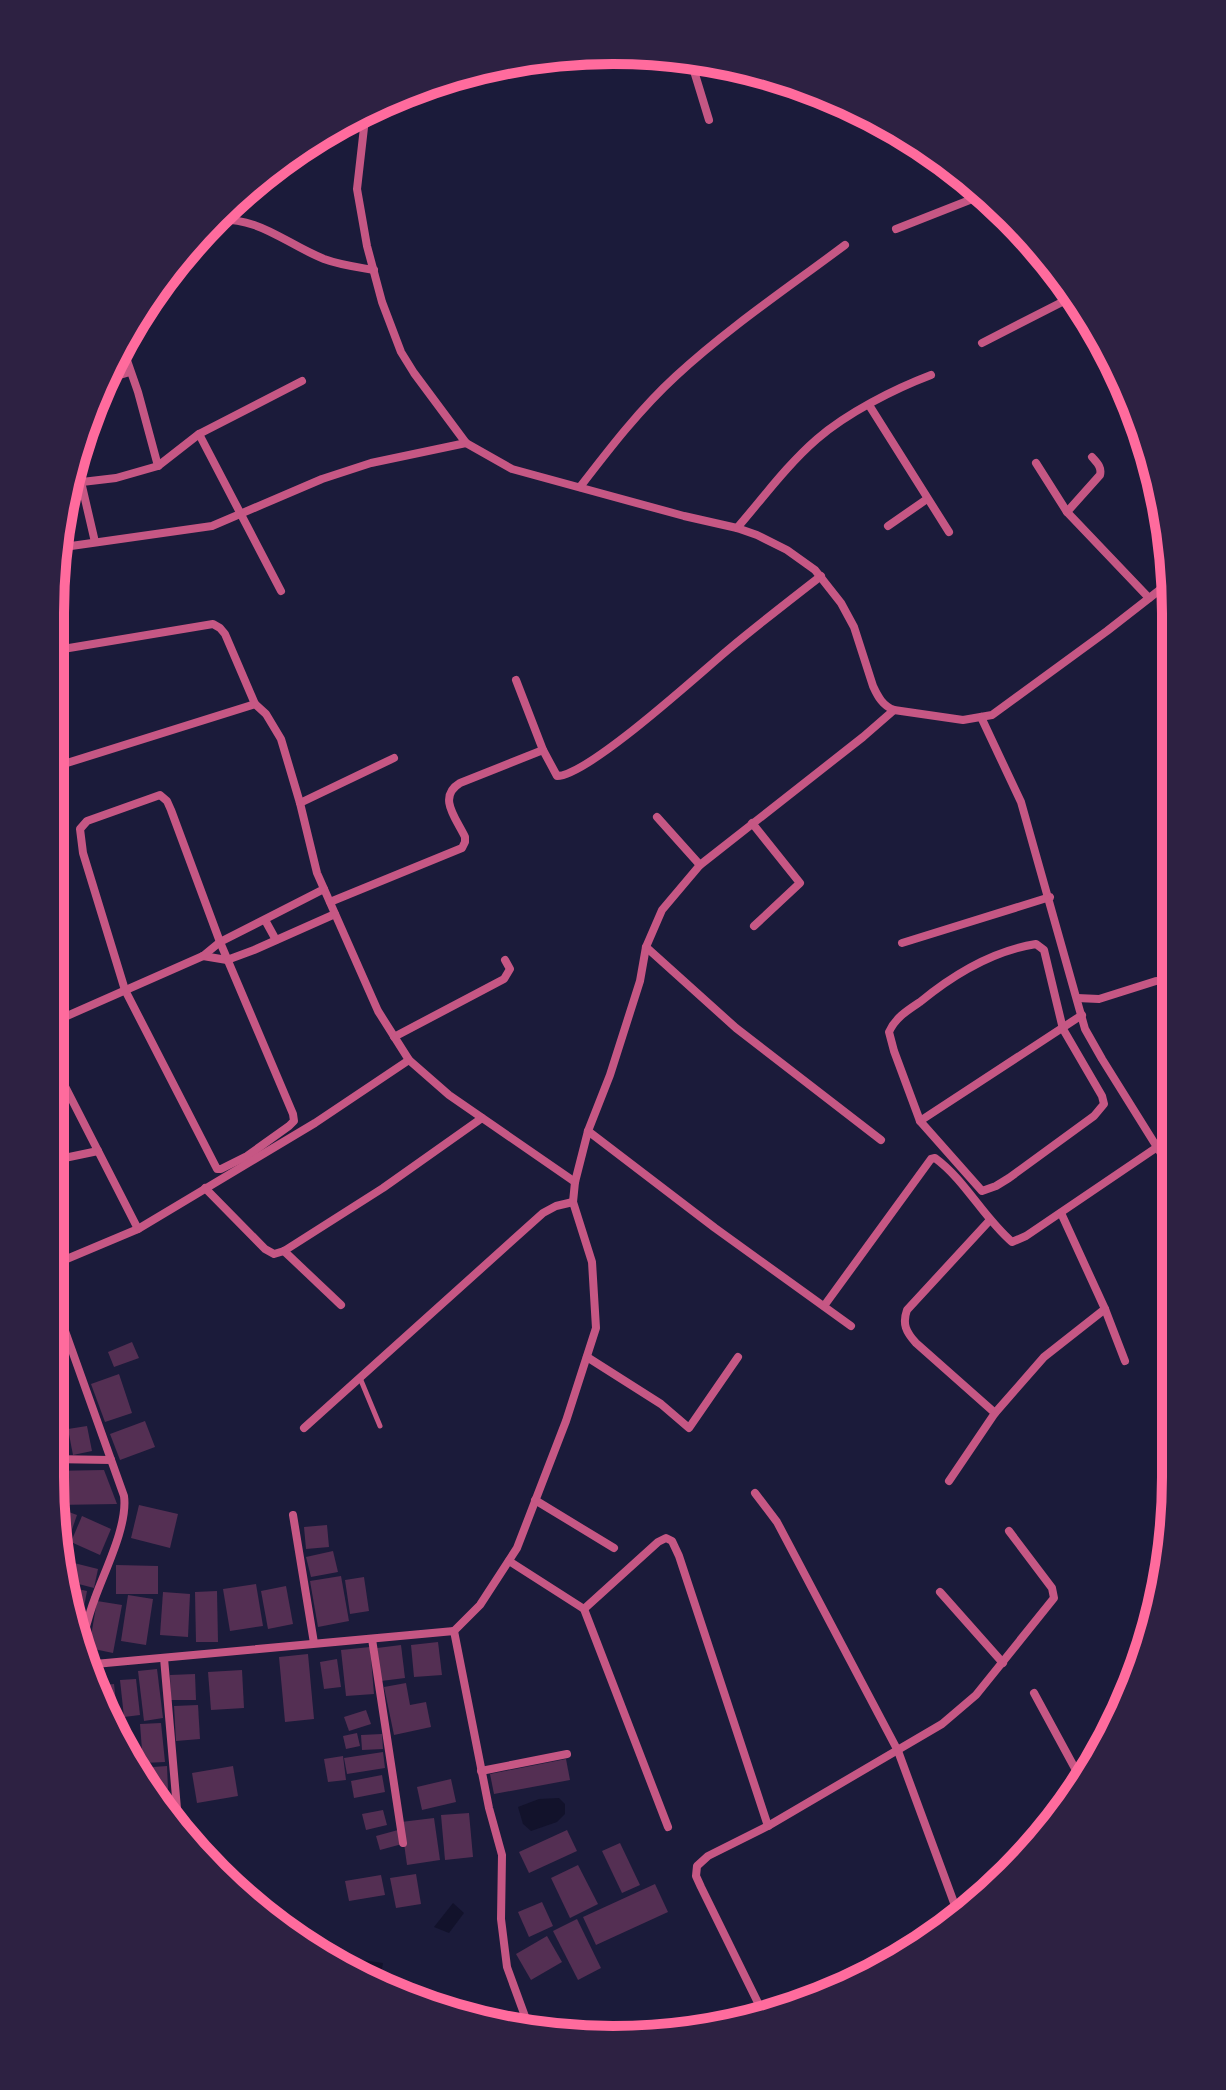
<svg xmlns="http://www.w3.org/2000/svg" width="1226" height="2090" font-family="Lato,sans-serif">
  <rect width="100%" height="100%" fill="#1b1b3a"/>
  <g fill="#12122b">
    <path d="M559,1798l6,6v10l-8,8 -26,9 -8,-7 -5,-17 21,-8z"/>
    <path d="M453,1903l11,10 -15,20 -15,-6z"/>
    <path d="M362,1960l21,3 -3,18 -16,-7z"/>
  </g>
  <g fill="#542f53">
    <path d="M132,1342l7,16 -25,9 -6,-15z"/>
    <path d="M119,1374l13,39 -27,9 -14,-38z"/>
    <path d="M50,1420h15l1,26 -16,1z"/>
    <path d="M145,1421l10,26 -35,13 -10,-26z"/>
    <path d="M87,1426l5,25 -19,4 -5,-26z"/>
    <path d="M104,1470l13,34 -62,1 -5,-34z"/>
    <path d="M139,1505l39,9 -8,34 -39,-10z"/>
    <path d="M58,1508l19,7 -9,26 -8,-3 -4,-25z"/>
    <path d="M82,1516l29,13 -11,26 -29,-13z"/>
    <path d="M327,1525l2,22 -23,2 -2,-22z"/>
    <path d="M333,1551l5,21 -27,5 -5,-20z"/>
    <path d="M66,1561l32,8 -4,19 -27,-7 -2,-14z"/>
    <path d="M116,1565l42,1v28h-42z"/>
    <path d="M341,1576l8,45 -31,6 -8,-46z"/>
    <path d="M364,1577l5,34 -19,3 -5,-34z"/>
    <path d="M256,1584l7,42 -33,5 -7,-42z"/>
    <path d="M286,1586l7,38 -25,5 -7,-38z"/>
    <path d="M68,1587l19,4 -4,21 -11,-2z"/>
    <path d="M217,1591l1,51h-22l-1,-50z"/>
    <path d="M163,1592l27,2 -2,43 -28,-2z"/>
    <path d="M128,1595l25,4 -7,46 -25,-4z"/>
    <path d="M97,1601l25,4 -9,48 -24,-5z"/>
    <path d="M438,1642l4,33 -28,2 -3,-32z"/>
    <path d="M401,1645l4,33 -24,3 -4,-33z"/>
    <path d="M370,1647l4,47 -28,2 -5,-46z"/>
    <path d="M308,1654l6,65 -29,3 -6,-65z"/>
    <path d="M337,1659l4,28 -17,2 -4,-27z"/>
    <path d="M157,1669l6,49 -19,3 -6,-50z"/>
    <path d="M242,1670l2,38 -33,2 -3,-38z"/>
    <path d="M195,1674l1,26h-25l-1,-25z"/>
    <path d="M136,1679l4,36 -16,2 -4,-37z"/>
    <path d="M406,1683l4,22 16,-3 5,25 -37,8 -10,-48z"/>
    <path d="M114,1684l3,26 -9,1 -13,-25z"/>
    <path d="M198,1705l2,34 -24,2 -2,-35z"/>
    <path d="M366,1710l5,14 -22,7 -5,-14z"/>
    <path d="M161,1723l4,39 -22,1 -3,-39z"/>
    <path d="M357,1733l3,13 -14,3 -3,-13z"/>
    <path d="M382,1734l1,15 -21,1 -1,-15z"/>
    <path d="M135,1738l3,29 -14,-28z"/>
    <path d="M383,1752l2,16 -38,6 -3,-16z"/>
    <path d="M343,1756l3,24 -18,2 -4,-23z"/>
    <path d="M566,1759l4,21 -76,14 -4,-20z"/>
    <path d="M167,1766l1,23 -17,1 -12,-22z"/>
    <path d="M233,1766l5,30 -41,7 -5,-30z"/>
    <path d="M382,1775l3,17 -31,6 -3,-17z"/>
    <path d="M451,1779l5,23 -34,8 -5,-23z"/>
    <path d="M170,1793l1,23 1,9 -6,-6 -13,-25z"/>
    <path d="M383,1810l4,15 -21,5 -4,-16z"/>
    <path d="M469,1813l4,44 -28,3 -4,-45z"/>
    <path d="M434,1818l6,42 -33,5 -6,-43z"/>
    <path d="M398,1830l4,14 -22,6 -4,-14z"/>
    <path d="M567,1830l10,21 -48,22 -10,-21z"/>
    <path d="M620,1843l20,42 -18,8 -20,-42z"/>
    <path d="M578,1865l20,39 -28,14 -19,-40z"/>
    <path d="M416,1874l5,30 -25,4 -6,-30z"/>
    <path d="M381,1875l4,20 -36,6 -4,-20z"/>
    <path d="M655,1884l13,28 -72,33 -13,-28z"/>
    <path d="M542,1902l11,24 -24,11 -11,-25z"/>
    <path d="M577,1919l24,49 -23,12 -25,-49z"/>
    <path d="M547,1936l15,26 -31,18 -15,-26z"/>
    <path d="M298,1943h17v9l-15,-7z"/>
  </g>
  <g fill="none" stroke-linecap="round" stroke-linejoin="round">
    <path stroke="#c65784" stroke-width="5" d="M360,1378l20,48"/>
    <g stroke="#c65784" stroke-width="8">
      <path d="M690,58l19,62"/>
      <path d="M366,110l-9,79 10,57 15,56 19,50 13,21 52,70 46,26 172,47 53,12 20,7 30,15 28,20 26,33 13,24 19,59c5,11 10,20 21,24l69,10 29,-5 115,-84 68,-53"/>
      <path d="M211,220c49,-4 71,22 113,39 16,6 33,8 50,11"/>
      <path d="M1021,228l49,70 14,12"/>
      <path d="M896,229l89,-35"/>
      <path d="M982,343l88,-45"/>
      <path d="M122,346l16,46 20,74"/>
      <path d="M106,379l24,-7"/>
      <path d="M869,405l80,127"/>
      <path d="M81,430l20,-15 1,-8 -5,-10"/>
      <path d="M75,456l20,86"/>
      <path d="M1092,457c5,6 10,10 8,18l-33,37 82,86"/>
      <path d="M1036,463l31,49"/>
      <path d="M82,482l34,-4 42,-12 41,-32"/>
      <path d="M580,487c30,-39 60,-78 96,-111 52,-48 113,-89 169,-131"/>
      <path d="M888,526l39,-27"/>
      <path d="M737,528c26,-30 50,-63 80,-89 30,-26 77,-50 114,-64"/>
      <path d="M57,548l155,-22 110,-47 49,-16 95,-20"/>
      <path d="M281,591l-82,-157 103,-53"/>
      <path d="M51,651l162,-27 7,4 5,6 30,70"/>
      <path d="M516,680l27,70 14,26c31,0 142,-102 172,-127 30,-25 61,-49 92,-73"/>
      <path d="M981,717l40,85 64,227 17,30 73,117"/>
      <path d="M51,768l204,-64 11,10 15,25 19,64 17,70 61,138 31,49 40,35 126,87"/>
      <path d="M160,795l7,6 4,9 49,132 73,172 1,7 -5,5 -42,30 -26,13h-4l-92,-179 -42,-137 -3,-24 7,-8z"/>
      <path d="M300,803l94,-45"/>
      <path d="M657,817l43,48"/>
      <path d="M752,823l48,60 -46,43"/>
      <path d="M330,902l132,-54 3,-6v-5c-9,-19 -28,-40 -5,-54l83,-33"/>
      <path d="M265,920l11,20"/>
      <path d="M902,943l148,-46"/>
      <path d="M1036,944l8,6 19,79 39,67 2,8 -10,12 -85,62 -13,8 -14,5 -62,-70 -26,-70 -5,-19c6,-14 19,-22 31,-30 34,-28 72,-51 116,-58z"/>
      <path d="M646,947l90,81 145,112"/>
      <path d="M203,956l24,4 27,-10 81,-36"/>
      <path d="M1077,998l22,1 57,-18"/>
      <path d="M51,1023l152,-67 17,-14 104,-53"/>
      <path d="M394,1037l110,-58 6,-10 -5,-9"/>
      <path d="M51,1059l87,170"/>
      <path d="M920,1121l162,-106"/>
      <path d="M588,1131l127,97 136,98"/>
      <path d="M50,1161l48,-10"/>
      <path d="M205,1188l60,61 9,5 10,-3 99,-63 99,-70"/>
      <path d="M1061,1213l44,96 20,52"/>
      <path d="M990,1220l-83,90c-5,14 -1,22 9,33l79,70"/>
      <path d="M284,1251l57,54"/>
      <path d="M50,1266l88,-37 177,-106 94,-63"/>
      <path d="M50,1289l74,207c4,29 -19,74 -29,102 -7,18 -11,37 -16,55"/>
      <path d="M824,1306l107,-147 4,-1c30,22 48,59 77,84l14,-6 149,-101"/>
      <path d="M587,1357l74,47 28,24 49,-71"/>
      <path d="M304,1428l239,-215 13,-7 17,-4"/>
      <path d="M50,1459l61,1"/>
      <path d="M949,1481l46,-68 49,-56 61,-48"/>
      <path d="M755,1493l22,29 121,229 62,168"/>
      <path d="M535,1500l79,48"/>
      <path d="M293,1515l21,128"/>
      <path d="M509,1561l75,48 84,218"/>
      <path d="M940,1592l63,71"/>
      <path d="M584,1609l74,-67 8,-4 6,3 7,15 89,270"/>
      <path d="M454,1631l26,-26 37,-57 49,-127 30,-93 -4,-66 -19,-60 2,-20 13,-51 22,-56 30,-94 6,-34 16,-37 38,-45 163,-128 31,-27"/>
      <path d="M454,1631l35,177 13,47 -1,64 6,48 19,52 8,11"/>
      <path d="M372,1639l31,204"/>
      <path d="M164,1658l15,174"/>
      <path d="M84,1665l370,-34"/>
      <path d="M1034,1693l50,92"/>
      <path d="M481,1771l86,-17"/>
      <path d="M298,1943l1,-14"/>
      <path d="M764,2015l-63,-128 -5,-11 1,-10 11,-10 60,-30 174,-102 34,-29 78,-97 -2,-10 -43,-57"/>
    </g>
  </g>
  <path d="M0 0H1226V2090H0ZM613 64H613A549 549 0 0 1 1162 613V1477A549 549 0 0 1 613 2026H613A549 549 0 0 1 64 1477V613A549 549 0 0 1 613 64Z" fill="#2d2142" fill-rule="evenodd"/>
  <path fill="none" stroke="#ff6b9d" stroke-width="10" d="M613 64H613A549 549 0 0 1 1162 613V1477A549 549 0 0 1 613 2026H613A549 549 0 0 1 64 1477V613A549 549 0 0 1 613 64Z"/>
</svg>
